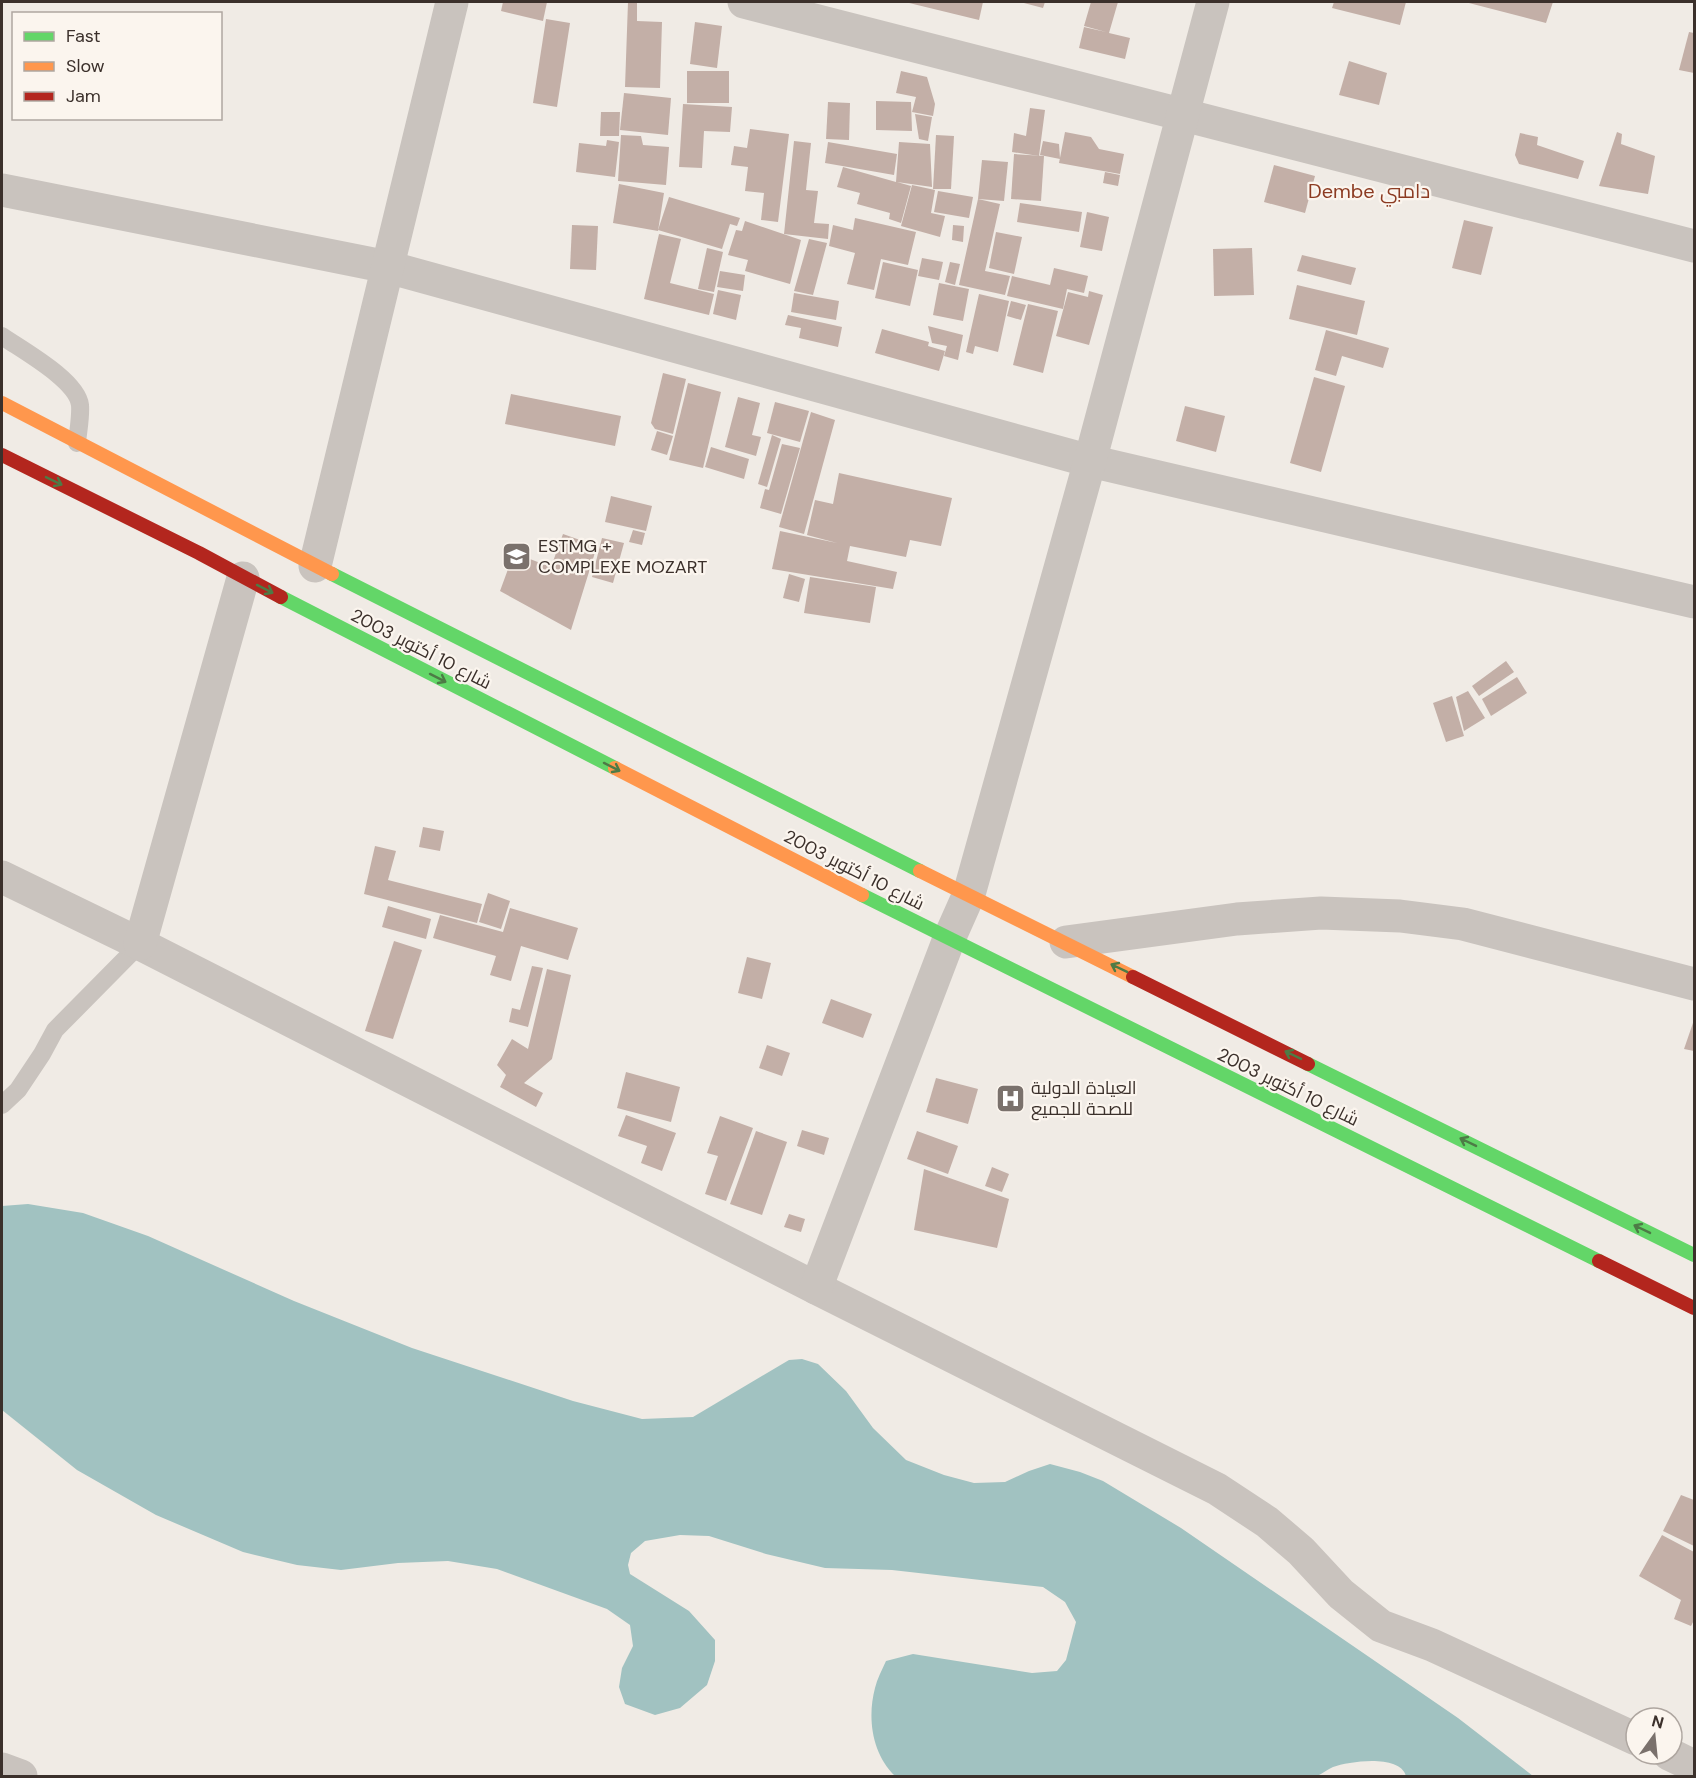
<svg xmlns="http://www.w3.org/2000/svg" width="1696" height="1778" font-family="'DM Sans',Cairo,sans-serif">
  <rect width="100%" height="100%" fill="#f0ebe5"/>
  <path fill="#a1c2c1" d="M28,1204l55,9 65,23 146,65 118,47 161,53 69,18 51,-2 96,-57 13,-1 16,5 28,27 27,37 33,32 38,15 30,8 31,-1 24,-11 21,-7 30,8 23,9 78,47 277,190 75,58h-127c-6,-22 -56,-15 -73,-9 -5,2 -11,7 -16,9h-422c-23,-22 -28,-58 -20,-88 2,-9 7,-18 11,-27l27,-7 119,19 25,-2 9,-11 10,-38 -11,-20 -22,-15 -151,-17 -67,-2 -59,-14 -57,-18 -29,-1 -35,6 -14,12 -3,12 2,9 59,37 26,29v21l-8,24 -27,23 -25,7 -30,-11 -6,-17 3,-19 11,-22 -3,-21 -23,-16 -110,-40 -49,-8 -50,2 -57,7 -44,-5 -54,-13 -87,-37 -79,-45 -75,-60v-204z"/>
  <g fill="#c3afa7">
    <path d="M503,2h44l-4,19 -42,-10z"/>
    <path d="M628,2h9v19l25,1 -2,66 -35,-1z"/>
    <path d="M905,2h78l-4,18z"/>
    <path d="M1020,2h25l-2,6z"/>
    <path d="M1091,2h27l-9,31 21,5 -5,21 -46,-11 5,-21 22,5 -22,-6z"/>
    <path d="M1334,2h72l-6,23 -68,-17z"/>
    <path d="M1465,2h88l-7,21z"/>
    <path d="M546,19l24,4 -13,84 -24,-4z"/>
    <path d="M695,22l27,4 -5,42 -27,-4z"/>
    <path d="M1689,32l5,1v40l-15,-3z"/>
    <path d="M1349,61l38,12 -8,32 -40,-10z"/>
    <rect x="687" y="71" width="42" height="32"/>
    <path d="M901,71l26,6 8,27 -2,12 -21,-4 4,-15 -20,-4z"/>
    <path d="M624,93l47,5 -3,37 -48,-5z"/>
    <path d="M876,101l35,1 1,29 -36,-1z"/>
    <path d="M828,102l22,1 -1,37 -23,-1z"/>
    <path d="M683,104l49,3 -2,25 -26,-1 -2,37 -23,-1z"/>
    <path d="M1030,108l15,2 -6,46 -27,-4 2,-19 12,3z"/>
    <path d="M601,112h19l-1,24h-19z"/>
    <path d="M915,114l17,3 -4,24 -9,-2z"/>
    <path d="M750,129l39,5 -11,88 -17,-2 3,-27 -19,-2 3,-24 -17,-2 3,-19 13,2z"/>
    <path d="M1065,132l26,5 8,12 25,5 -4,20 -61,-11z"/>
    <path d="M1617,132l5,2 -1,10 34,12 -7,38 -49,-8z"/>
    <path d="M1520,133l18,4 -1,8 47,16 -6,18 -59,-15 -4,-9z"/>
    <path d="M621,135l20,1 2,9 26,2 -3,38 -48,-4z"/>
    <path d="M936,135l18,1 -3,53h-18z"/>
    <path d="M607,140l12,2 -4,35 -39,-5 3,-29 27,3z"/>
    <path d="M794,141l17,2 -5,47 12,1 -4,32 15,1 -1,15 -44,-5z"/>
    <path d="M1043,141l16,3 1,15 -20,-4z"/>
    <path d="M828,142l69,12 -3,21 -69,-12z"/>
    <path d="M899,142l31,2 2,43 -35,-5 14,4 -10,37 -12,-4 1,-6 -33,-9 3,-11 -23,-6 6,-20 53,15z"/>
    <path d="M1014,154l30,2 -3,45 -30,-2z"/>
    <path d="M982,160l26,2 -4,39 -26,-2z"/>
    <path d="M1274,165l41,11 -10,37 -41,-11z"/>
    <path d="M1105,172l15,3 -2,11 -15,-3z"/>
    <path d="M619,184l45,9 -6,38 -45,-8z"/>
    <path d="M912,185l23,5 -4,23 14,3 -5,21 -39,-11z"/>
    <path d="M938,191l35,6 -4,21 -35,-6z"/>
    <path d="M669,197l71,21 -3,8 -7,-2 -8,25 -64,-19z"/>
    <path d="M978,199l22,5 -15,67 25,5 -5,19 -46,-10z"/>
    <path d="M1020,203l62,9 -3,20 -62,-10z"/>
    <path d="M1087,212l22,5 -7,34 -22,-4z"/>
    <path d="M855,218l61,14 -8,33 -27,-6 -7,31 -27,-6 8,-31 -26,-7 4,-21 20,5z"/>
    <path d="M1464,220l29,7 -12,48 -29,-7z"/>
    <path d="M745,221l56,19 -11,44 -45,-13 3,-11 -20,-5 8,-25 6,1z"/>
    <path d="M572,225l26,1 -2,44 -26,-1z"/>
    <path d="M953,225l11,1 -1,16 -11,-2z"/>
    <path d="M996,232l26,5 -8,37 -25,-6z"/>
    <path d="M659,234l22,5 -11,44 44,11 -5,21 -65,-16z"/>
    <path d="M809,239l18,4 -14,52 -19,-4z"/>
    <path d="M707,248l16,4 -9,40 -16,-3z"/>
    <path d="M1252,248l2,47 -40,1 -1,-47z"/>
    <path d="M1302,255l54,13 -5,17 -54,-14z"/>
    <path d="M922,258l21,4 -4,18 -21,-4z"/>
    <path d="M883,262l35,8 -8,36 -35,-8z"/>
    <path d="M950,262l10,2 -5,21 -10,-3z"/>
    <path d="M1054,268l34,8 -4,17 -17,-4 -4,20 -56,-13 5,-20 38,9z"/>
    <path d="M720,271l25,4 -2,16 -26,-4z"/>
    <path d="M939,283l30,6 -6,32 -30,-6z"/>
    <path d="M1297,285l68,16 -8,34 -68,-16z"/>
    <path d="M718,290l23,5 -5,25 -23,-6z"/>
    <path d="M1089,291l14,4 -14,50 -33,-9 12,-44 20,5z"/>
    <path d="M794,293l45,8 -3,19 -45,-8z"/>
    <path d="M979,294l30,7 -11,51 -23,-6 -2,8 -7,-2z"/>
    <path d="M1011,301l15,4 -5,15 -14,-4z"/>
    <path d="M1028,304l30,7 -15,62 -30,-8z"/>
    <path d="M788,315l54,12 -4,20 -39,-9 2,-10 -16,-3z"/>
    <path d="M928,326l35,9 -5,25 -14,-4 3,-10 -15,-3z"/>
    <path d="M882,329l47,13 -1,4 17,5 -6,20 -64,-18z"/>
    <path d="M1326,330l63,18 -6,20 -41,-12 -6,20 -21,-6z"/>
    <path d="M663,373l23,6 -13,55 -18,-5 -4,-6z"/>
    <path d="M1314,377l31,9 -24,86 -31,-9z"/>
    <path d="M688,383l33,9 -18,76 -34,-8z"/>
    <path d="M511,394l110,22 -6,30 -110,-22z"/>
    <path d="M738,397l22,6 -8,32 9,2 -5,19 -31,-9z"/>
    <path d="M775,402l34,9 -9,31 -33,-9z"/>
    <path d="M1185,406l40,10 -9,36 -40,-11z"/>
    <path d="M811,412l24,8 -31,114 -25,-7z"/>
    <path d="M657,431l16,5 -6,19 -16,-5z"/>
    <path d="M772,435l9,4 -14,48 -9,-3z"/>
    <path d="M782,444l18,4 -19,66 -21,-6 5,-19 4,1z"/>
    <path d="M711,447l38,12 -5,20 -39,-12z"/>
    <path d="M839,473l113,25 -11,48 -31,-6 -4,17 -56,-11 -3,15 50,11 -4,17 -121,-20 8,-38 57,12 -30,-8 8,-35 18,4z"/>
    <path d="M611,496l41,10 -6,25 -41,-9z"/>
    <path d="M633,530l12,3 -3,12 -13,-3z"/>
    <path d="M563,534l34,12 -26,84 -71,-39 14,-38 37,14z"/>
    <path d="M602,538l22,5 -11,40 -21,-6z"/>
    <path d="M789,574l16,5 -6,23 -16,-4z"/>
    <path d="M810,577l66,10 -6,36 -66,-10z"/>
    <path d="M1506,661l8,11 -35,24 -7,-10z"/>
    <path d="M1517,677l10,16 -36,23 -9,-17z"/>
    <path d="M1468,691l17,27 -21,13 -8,-34z"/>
    <path d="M1452,696l12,40 -18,6 -13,-39z"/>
    <path d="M423,827l21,4 -4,20 -21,-4z"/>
    <path d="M375,846l21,5 -8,29 94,24 -5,19 -113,-29z"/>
    <path d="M488,893l22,8 -9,28 -22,-7z"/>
    <path d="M388,906l43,13 -5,20 -44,-12z"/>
    <path d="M510,908l68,20 -10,32 -47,-14 -10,35 -21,-6 6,-19 -63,-18 7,-23 63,17z"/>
    <path d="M394,941l28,9 -29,89 -28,-8z"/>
    <path d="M747,957l24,6 -9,36 -24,-6z"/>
    <path d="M532,966l11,2 -15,59 -19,-5 3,-14 8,2z"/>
    <path d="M547,969l24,6 -19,84 -28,24 19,10 -7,14 -36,-20 6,-12 -9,-10 15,-26 16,10z"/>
    <path d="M831,999l41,15 -9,24 -41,-15z"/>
    <path d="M1694,1020v31l-10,-2z"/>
    <path d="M767,1045l23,8 -8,23 -23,-8z"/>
    <path d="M626,1072l54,15 -9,35 -54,-14z"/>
    <path d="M936,1078l42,11 -10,35 -42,-12z"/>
    <path d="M626,1115l50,18 -14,38 -21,-8 6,-17 -29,-10z"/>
    <path d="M720,1116l33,12 -27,73 -21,-7 13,-38 -11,-3z"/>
    <path d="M802,1130l27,8 -5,17 -27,-9z"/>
    <path d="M756,1131l31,11 -25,73 -32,-11z"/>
    <path d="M917,1131l41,15 -10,28 -41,-15z"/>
    <path d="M992,1167l17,7 -7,18 -17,-6z"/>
    <path d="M924,1169l85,30 -12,49 -83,-18z"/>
    <path d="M789,1214l16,5 -4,13 -17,-5z"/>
    <path d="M1681,1495l13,5v46l-31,-15z"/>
    <path d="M1662,1535l32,17v68l-3,6 -17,-7 7,-19 -42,-24z"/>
  </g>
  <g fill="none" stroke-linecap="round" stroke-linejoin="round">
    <g stroke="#c9c3be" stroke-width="18">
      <path d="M2,336c20,14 75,44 78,69 1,12 -2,26 -3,38"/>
      <path d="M2,1105l16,-15 24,-36 13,-24 85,-86"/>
    </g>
    <g stroke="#c9c3be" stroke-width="33">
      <path d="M744,2l950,244"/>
      <path d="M2,190l386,77 702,194 604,141"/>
      <path d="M315,566l137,-564"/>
      <path d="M2,877l138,67 676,344 401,201 50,33 34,29 40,43 40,32 51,19 204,94"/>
      <path d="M1066,942l171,-23 84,-6 79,3 63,8 231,60"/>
      <path d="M140,944l103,-366"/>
      <path d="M816,1288l133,-349 20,-45 121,-433 123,-459"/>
      <path d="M1669,1754l25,12"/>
      <path d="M2,1769l19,7"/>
    </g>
    <g stroke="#63d668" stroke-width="14">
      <path d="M332,574l588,297"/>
      <path d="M281,597l334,171"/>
      <path d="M862,895l737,366"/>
      <path d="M1308,1064l386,191"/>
    </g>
    <g stroke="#ff974d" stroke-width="14">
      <path d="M2,403l330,171"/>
      <path d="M615,768l247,127"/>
      <path d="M920,871l213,106"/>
    </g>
    <g stroke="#b3261e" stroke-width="14">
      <path d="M2,455l197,98 82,44"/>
      <path d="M1133,977l175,87"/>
      <path d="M1599,1261l95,47"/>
    </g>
  </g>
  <defs><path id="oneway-shaft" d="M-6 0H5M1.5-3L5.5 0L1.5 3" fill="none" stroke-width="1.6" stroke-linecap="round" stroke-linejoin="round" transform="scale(1.5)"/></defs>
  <g stroke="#4d7b46">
    <use href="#oneway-shaft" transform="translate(54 481) rotate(26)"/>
    <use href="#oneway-shaft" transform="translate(265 589) rotate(27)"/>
    <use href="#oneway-shaft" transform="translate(438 678) rotate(27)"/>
    <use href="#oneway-shaft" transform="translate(612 767) rotate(27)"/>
    <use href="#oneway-shaft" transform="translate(1119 968) rotate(-154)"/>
    <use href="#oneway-shaft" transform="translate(1293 1055) rotate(-154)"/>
    <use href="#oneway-shaft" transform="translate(1468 1142) rotate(-154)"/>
    <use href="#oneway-shaft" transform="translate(1642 1229) rotate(-154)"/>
  </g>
  <defs>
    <symbol id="school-square" viewBox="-11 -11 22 22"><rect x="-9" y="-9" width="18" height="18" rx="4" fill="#7a716c" stroke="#fbf5ee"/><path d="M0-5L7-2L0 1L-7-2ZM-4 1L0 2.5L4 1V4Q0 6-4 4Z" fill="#fff"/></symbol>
    <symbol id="hospital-square" viewBox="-11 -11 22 22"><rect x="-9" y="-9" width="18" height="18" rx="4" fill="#7a716c" stroke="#fbf5ee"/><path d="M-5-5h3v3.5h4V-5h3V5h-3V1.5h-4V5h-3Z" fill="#fff"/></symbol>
  </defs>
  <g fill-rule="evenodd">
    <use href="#school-square" x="500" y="540" width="33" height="33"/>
    <use href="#hospital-square" x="994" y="1082" width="33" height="33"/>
  </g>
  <g text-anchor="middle" stroke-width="4.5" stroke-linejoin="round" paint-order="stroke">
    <g font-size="18" fill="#3b302b" stroke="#fbf5ee" text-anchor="start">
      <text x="538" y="552">ESTMG +<tspan x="538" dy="21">COMPLEXE MOZART</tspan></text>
      <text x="1031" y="1094">العيادة الدولية<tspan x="1031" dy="21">للصحة للجميع</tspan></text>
    </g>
    <g font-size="18" fill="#3b302b" stroke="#fbf5ee">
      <text transform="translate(421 649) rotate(27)" y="6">شارع 10 أكتوبر 2003</text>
      <text transform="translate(854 870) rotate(27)" y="6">شارع 10 أكتوبر 2003</text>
      <text transform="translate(1288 1087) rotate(26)" y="6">شارع 10 أكتوبر 2003</text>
    </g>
    <g font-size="20" fill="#8c3b22" stroke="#fbf5ee">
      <text x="1369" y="198">Dembe دامبي</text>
    </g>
  </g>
  <rect width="1696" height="1778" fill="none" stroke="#3b302b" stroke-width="6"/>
  <rect x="12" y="12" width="210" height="108" fill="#fbf5ee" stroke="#aea6a0" stroke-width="1.5"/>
  <rect x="24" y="32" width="30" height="9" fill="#63d668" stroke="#aea6a0" stroke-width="1.5"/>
  <text x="66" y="42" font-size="18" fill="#3b302b">Fast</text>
  <rect x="24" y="62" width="30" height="9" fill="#ff974d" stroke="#aea6a0" stroke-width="1.5"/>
  <text x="66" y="72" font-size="18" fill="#3b302b">Slow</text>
  <rect x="24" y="92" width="30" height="9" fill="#b3261e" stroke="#aea6a0" stroke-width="1.5"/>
  <text x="66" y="102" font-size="18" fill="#3b302b">Jam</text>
  <g transform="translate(1654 1736) rotate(15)"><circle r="28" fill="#fbf5ee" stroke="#aea6a0" stroke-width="1.5"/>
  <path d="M0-4.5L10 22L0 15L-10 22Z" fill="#7a716c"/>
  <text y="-9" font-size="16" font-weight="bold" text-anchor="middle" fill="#3b302b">N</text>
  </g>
</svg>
